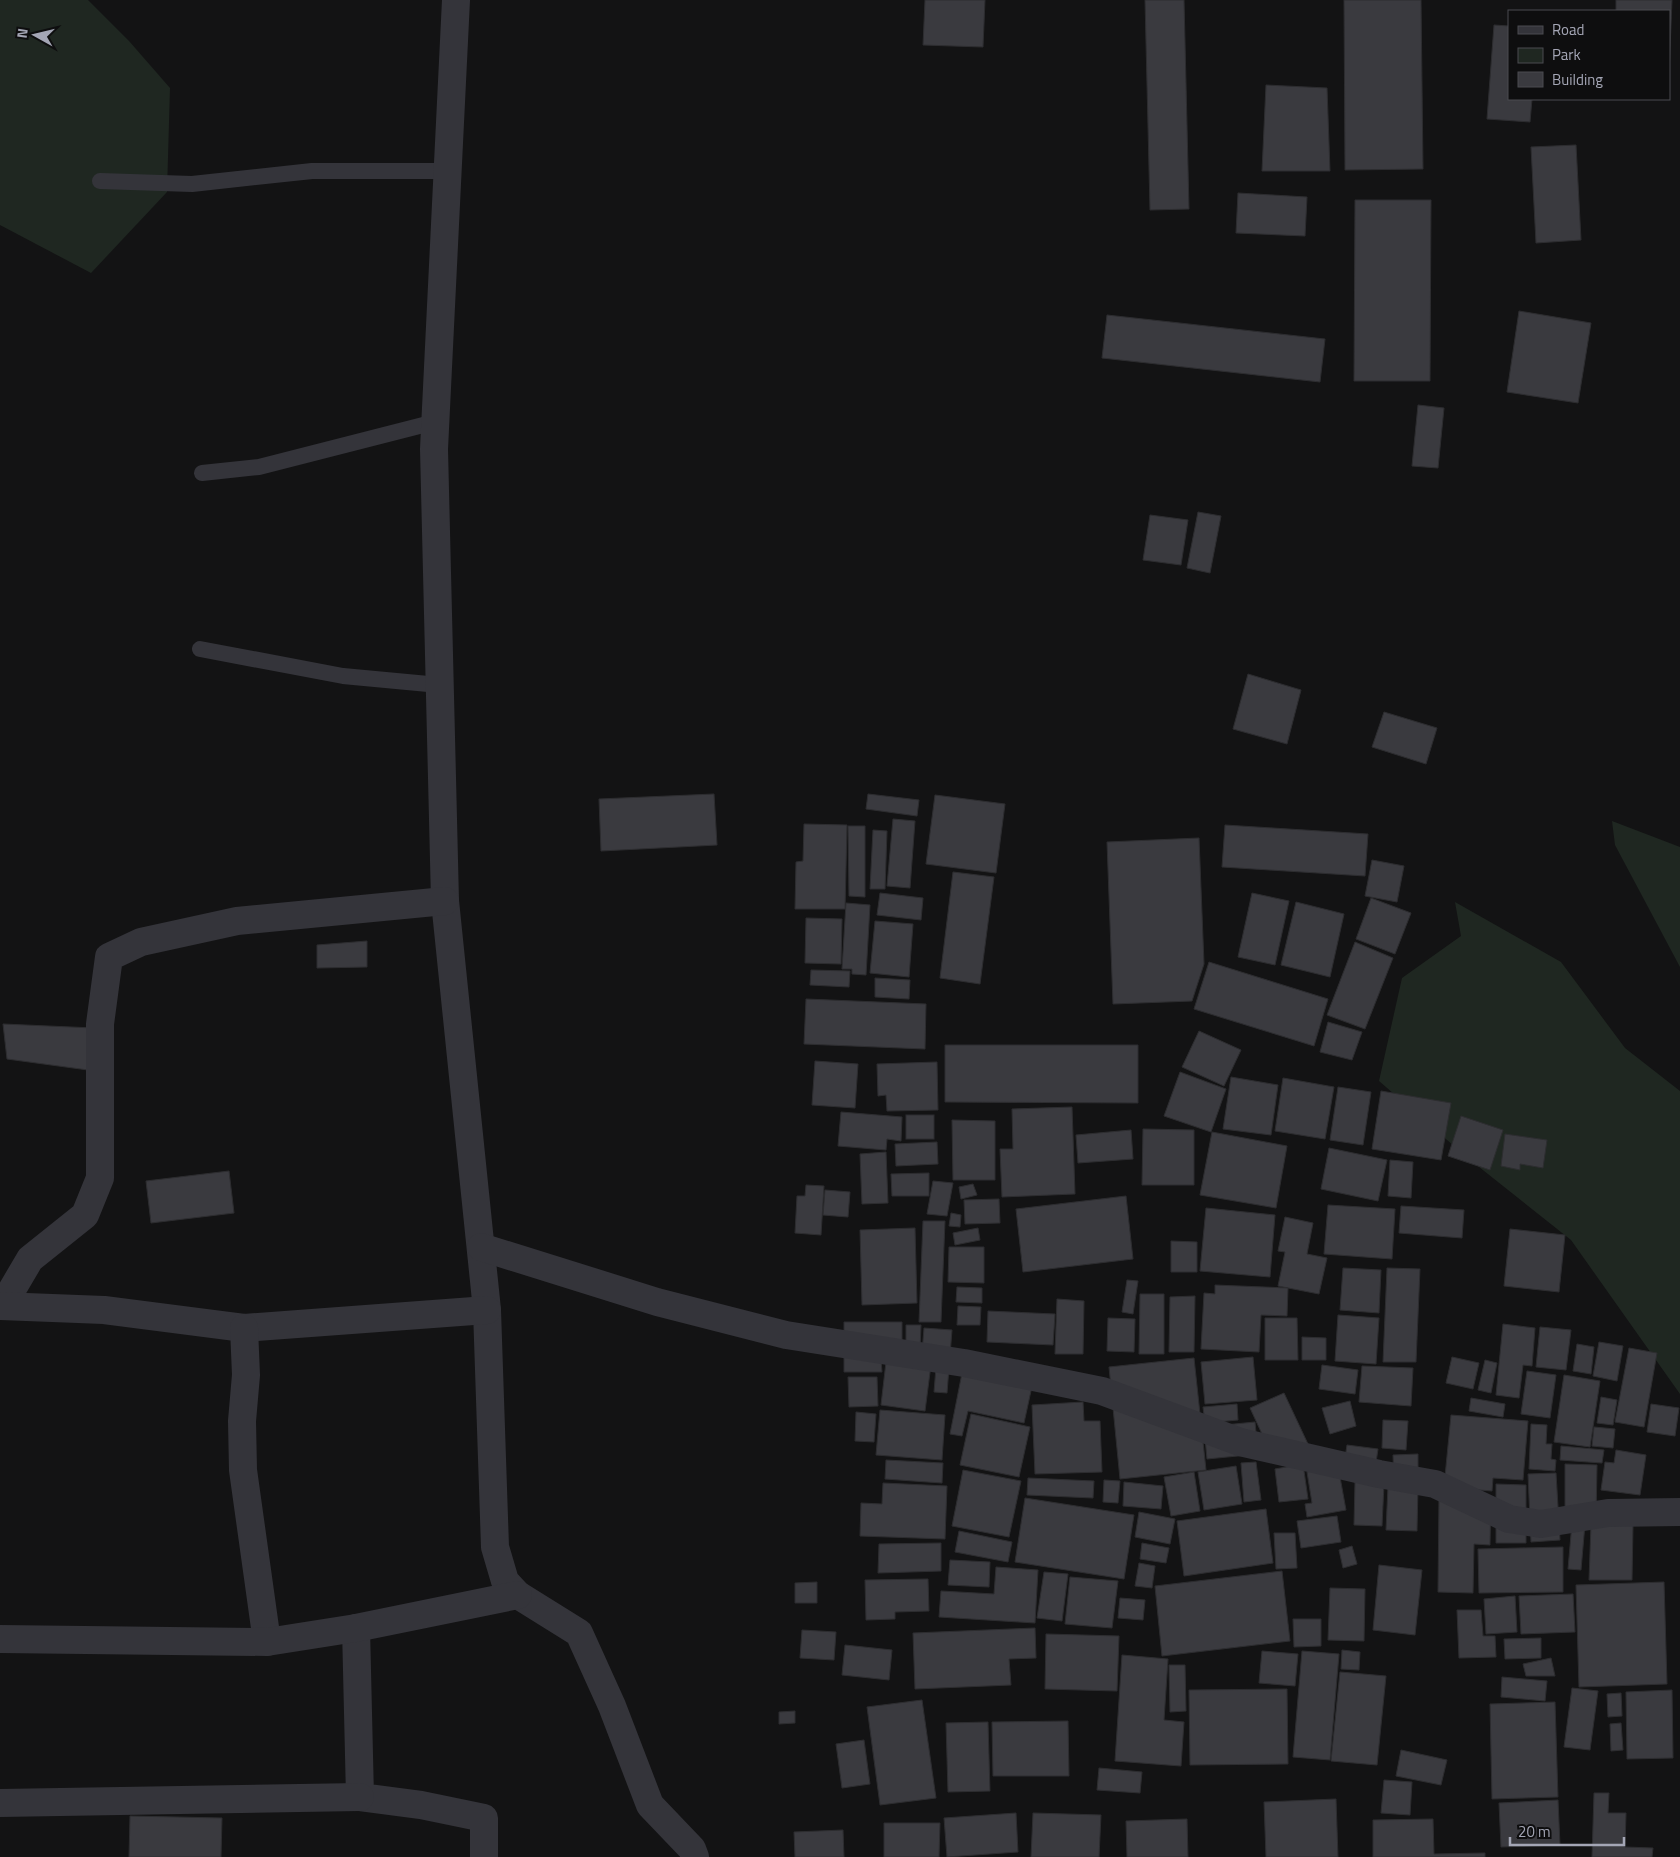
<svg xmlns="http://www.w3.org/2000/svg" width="1680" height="1857" font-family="'Titillium Web',sans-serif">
  <rect width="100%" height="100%" fill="#131314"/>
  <g fill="#1f2721">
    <path d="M0,0h88l41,41 41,47 -3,104 -76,81 -91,-48z"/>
    <path d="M1612,821l68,26v120l-65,-122z"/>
    <path d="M1455,902l106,60 64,86 55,43v303l-109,-154 -102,-81 -90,-78 23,-103 59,-42z"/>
  </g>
  <g fill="#3a3a3f" stroke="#2d2d30">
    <path d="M925,0h60l-2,47 -60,-2z"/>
    <path d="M1145,0h39l5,209 -39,1z"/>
    <path d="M1344,0h77l2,169 -78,1z"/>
    <path d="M1616,0h56l-3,75v-64h-53z"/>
    <path d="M1494,25l15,1v73h23l-2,23 -43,-3z"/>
    <path d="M1266,85l61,3 3,83h-68z"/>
    <path d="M1576,145l5,95 -45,3 -5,-96z"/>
    <path d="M1238,193l69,4 -2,39 -69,-3z"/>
    <path d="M1355,200h76l-1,181h-76z"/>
    <path d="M1519,311l72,12 -13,80 -71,-11z"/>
    <path d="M1107,315l218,24 -5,43 -218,-24z"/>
    <path d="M1418,405l26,3 -6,60 -26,-2z"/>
    <path d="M1198,512l23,4 -11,57 -23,-5z"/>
    <path d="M1150,515l38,5 -7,45 -38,-5z"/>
    <path d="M1248,674l53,16 -14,54 -54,-15z"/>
    <path d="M1384,712l53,16 -11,36 -54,-17z"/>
    <path d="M714,794l3,51 -116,6 -2,-52z"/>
    <path d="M868,794l51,6 -2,16 -51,-7z"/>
    <path d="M935,795l70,9 -9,69 -70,-9z"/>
    <path d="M893,819l22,2 -5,67 -23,-2z"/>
    <path d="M804,824l43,1 -2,84h-50l1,-47 7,-1z"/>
    <path d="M1225,825l143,9 -3,42 -143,-9z"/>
    <path d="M848,826h17v71l-16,-1z"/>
    <path d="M873,830l14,1 -2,58h-15z"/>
    <path d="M1199,838l5,126 -12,37 -79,3 -6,-162z"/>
    <path d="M1372,860l32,6 -7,36 -32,-6z"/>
    <path d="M953,872l41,5 -14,107 -40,-6z"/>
    <path d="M880,893l43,5 -2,22 -44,-5z"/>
    <path d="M1252,893l37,8 -14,64 -37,-8z"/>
    <path d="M1371,898l40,15 -16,41 -39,-15z"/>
    <path d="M1296,902l48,12 -14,63 -49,-12z"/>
    <path d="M846,903l24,2 -4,70 -14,-1v-5h-10z"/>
    <path d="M806,918l36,1 -1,45 -36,-1z"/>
    <path d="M875,921l38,3 -4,53 -39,-4z"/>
    <path d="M367,941v26l-50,1v-23z"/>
    <path d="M1355,942l38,16 -28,71 -38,-14z"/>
    <path d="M1209,962l119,37 -14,47 -120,-37z"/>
    <path d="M811,970l39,1 -1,16 -39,-2z"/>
    <path d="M875,978l35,2 -1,19 -34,-2z"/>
    <path d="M806,999l120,5 -1,45 -121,-5z"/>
    <path d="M1328,1022l34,10 -10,28 -32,-8z"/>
    <path d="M3,1024l91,4 -6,42 -81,-11z"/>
    <path d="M1199,1031l42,19 -17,36 -42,-19z"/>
    <path d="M945,1045h193v58l-193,-1z"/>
    <path d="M815,1061l43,3 -3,44 -43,-3z"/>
    <path d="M937,1062l1,48 -51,1 -1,-16 -8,1 -1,-32z"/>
    <path d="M1180,1072l46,17 -15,43 -47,-16z"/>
    <path d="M1231,1077l47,8 -7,50 -48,-6z"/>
    <path d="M1283,1078l51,9 -9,52 -50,-8z"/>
    <path d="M1338,1087l33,5 -8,53 -33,-5z"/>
    <path d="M1381,1091l70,12 -10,57 -69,-11z"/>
    <path d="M1072,1107l3,87 -73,3 -2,-48h13l-1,-40z"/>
    <path d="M841,1112l61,5 -1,24 -14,-2 -1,11 -48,-4z"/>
    <rect x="906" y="1115" width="28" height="24"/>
    <path d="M1461,1116l42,14 -13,40 -42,-14z"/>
    <path d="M952,1120l43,1v59h-42z"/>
    <path d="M1143,1129l51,1v55h-52z"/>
    <path d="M1131,1130l2,29 -55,4 -2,-28z"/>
    <path d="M1212,1132l75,14 -11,62 -76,-13z"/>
    <path d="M1505,1134l42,6 -4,28 -23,-4v6l-19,-4z"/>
    <path d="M937,1142l1,22 -42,2 -1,-22z"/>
    <path d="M1329,1148l58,12 -9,41 -57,-12z"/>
    <path d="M886,1152l2,51 -26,1 -2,-50z"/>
    <path d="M1390,1160l23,2 -2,36 -23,-2z"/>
    <path d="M229,1171l5,42 -83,10 -5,-42z"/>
    <path d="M929,1173v23h-37l-1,-22z"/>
    <path d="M933,1181l20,2 -6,33 -20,-2z"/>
    <path d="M973,1184l4,11 -16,4 -2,-12z"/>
    <path d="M806,1185l18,1 -3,49 -26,-2 2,-37h8z"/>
    <path d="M825,1190l25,2 -2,25 -25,-2z"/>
    <path d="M1126,1196l7,63 -110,13 -7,-63z"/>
    <path d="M999,1199l1,24 -35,1 -1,-24z"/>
    <path d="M1328,1205l67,4 -3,50 -68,-5z"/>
    <path d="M1401,1206l63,4 -2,28 -63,-5z"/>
    <path d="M1206,1208l69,7 -5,62 -70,-6z"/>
    <path d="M951,1213l10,2 -1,12 -11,-1z"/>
    <path d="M1285,1217l28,6 -6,31 20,4 -8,36 -41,-8 7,-34 -7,-1z"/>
    <path d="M923,1221h22l-4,101h-22z"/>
    <path d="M915,1228l2,75 -55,2 -2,-75z"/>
    <path d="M978,1228l2,12 -25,5 -2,-12z"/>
    <path d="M1510,1229l55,6 -6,57 -55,-6z"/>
    <path d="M1171,1241l26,1v30h-26z"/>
    <path d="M949,1247h35v36l-36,-1z"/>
    <path d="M1343,1268l38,2 -2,43 -39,-3z"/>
    <path d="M1387,1268l33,1 -4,93h-33z"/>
    <path d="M1127,1280l11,1 -5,33 -11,-2z"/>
    <path d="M1215,1285l73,3 -1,28 -26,-1 -2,37 -58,-3 3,-56 11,1z"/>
    <path d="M957,1287l25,1v15l-26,-1z"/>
    <path d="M1140,1294h24v60h-25z"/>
    <path d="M1195,1296l-1,56h-25l1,-55z"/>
    <path d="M1057,1299l27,2 -1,53h-28z"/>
    <path d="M958,1306l23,1 -1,18h-23z"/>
    <path d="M988,1311l67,3 -2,31 -66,-3z"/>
    <path d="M1338,1315l41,3 -3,46 -41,-3z"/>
    <path d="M1108,1318l27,1 -1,33 -27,-1z"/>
    <path d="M1265,1318h32l1,42h-33z"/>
    <path d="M844,1322h58v38h-21l1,12h-38z"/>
    <path d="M1503,1324l32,4 -3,38 -9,-1 -4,33 -23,-3z"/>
    <path d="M906,1325h15l-1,26h-14z"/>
    <path d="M1540,1327l31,3 -5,40 -30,-3z"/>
    <path d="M924,1328l28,2 -5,63 -13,-1 3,-37 -15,-2z"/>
    <path d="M1302,1337l24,1v22h-24z"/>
    <path d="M1599,1342l24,4 -6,35 -24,-5z"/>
    <path d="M1577,1344l17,3 -3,27 -18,-3z"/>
    <path d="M1629,1348l28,5 -13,74 -29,-5z"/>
    <path d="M932,1357l-7,54 -44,-6 5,-43z"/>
    <path d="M1253,1357l4,43 -52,4 -4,-42z"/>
    <path d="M1452,1357l27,6 -6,26 -27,-6z"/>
    <path d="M1194,1358l12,112 -86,9 -11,-112z"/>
    <path d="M1485,1360l12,3 -6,30 -13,-3z"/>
    <path d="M964,1363l70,14 -10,46 -56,-12 -6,25 -12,-2z"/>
    <path d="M1322,1365l36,5 -3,24 -36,-5z"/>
    <path d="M1362,1366l51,2 -2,38 -52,-4z"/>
    <path d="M1527,1371l29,4 -6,43 -29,-4z"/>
    <path d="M1564,1375l36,6 -10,66 -36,-5z"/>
    <path d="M848,1377h29l1,29 -29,1z"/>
    <path d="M1284,1393l24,51 -34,16 -24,-52z"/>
    <path d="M1601,1397l16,3 -4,25 -16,-2z"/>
    <path d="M1471,1398l34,6 -2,13 -34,-6z"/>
    <path d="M1350,1401l6,25 -26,8 -8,-26z"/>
    <path d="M1083,1402l1,19h16l2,51 -67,2 -3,-69z"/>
    <path d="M1237,1404l1,16 -33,3 -2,-16z"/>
    <path d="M1651,1404l28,4 -4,28 -28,-4z"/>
    <path d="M880,1410l65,5 -3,45 -66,-5z"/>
    <path d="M856,1412l20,2 -2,28 -19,-1z"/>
    <path d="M971,1414l59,13 -11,50 -59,-12z"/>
    <path d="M1451,1415l77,6 -5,59 -30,-2 -1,13 -48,-4z"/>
    <path d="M1383,1420l25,1 -2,29 -24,-2z"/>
    <path d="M1255,1422l3,32 -51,5 -3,-32z"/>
    <path d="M1531,1424l16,1 -1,19h6l-1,15 5,1 -1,11 -26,-2z"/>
    <path d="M1594,1427l21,2 -2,19 -21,-2z"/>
    <path d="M1347,1445l31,4 -3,20 -31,-4z"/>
    <path d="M1561,1446l43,4 -2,13 -42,-3z"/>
    <path d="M1616,1450l30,5 -6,40 -39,-5 4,-28 9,1z"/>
    <path d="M1418,1454v28h-24l-1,-27z"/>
    <path d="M886,1460l57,3 -1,20 -57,-4z"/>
    <path d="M1256,1462l5,38 -17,2 -3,-39z"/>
    <path d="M1303,1464l5,35 -29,3 -4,-33z"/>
    <path d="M1565,1464l32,1 -1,54 -31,-1z"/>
    <path d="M1236,1466l6,38 -38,6 -6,-38z"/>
    <path d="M1338,1466l8,44 -39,7 -2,-13 7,-1 -5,-31z"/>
    <path d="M963,1470l58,11 -12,56 -57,-11z"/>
    <path d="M1194,1472l6,39 -29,5 -7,-39z"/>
    <path d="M1556,1473l4,67 -29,2 -3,-68z"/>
    <path d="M1028,1478l66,3 -1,17 -66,-3z"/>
    <path d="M1104,1480l16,1 -2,22 -15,-1z"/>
    <path d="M1124,1482l39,4 -2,23 -38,-3z"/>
    <path d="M1355,1482l29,2 -2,42 -28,-1z"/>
    <path d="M883,1483l64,3 -2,53 -85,-3 1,-33 21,1z"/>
    <path d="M1496,1484l30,1v58h-30z"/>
    <path d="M1388,1486l30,1 -1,44 -31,-1z"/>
    <path d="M1439,1496h52l-1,49 -16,-1 -1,49 -35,-1z"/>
    <path d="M1025,1498l109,17 -10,64 -109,-17z"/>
    <path d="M1266,1509l7,54 -89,13 -7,-55z"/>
    <path d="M1139,1512l36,7 -5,25 -35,-7z"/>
    <path d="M1337,1516l4,26 -40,6 -4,-27z"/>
    <path d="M1572,1523l13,1 -4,46 -13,-1z"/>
    <path d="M1591,1524l42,1 -1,55h-43z"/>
    <path d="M959,1531l53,11 -4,20 -53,-10z"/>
    <path d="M1274,1533h21l2,35 -21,1z"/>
    <path d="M941,1543v28l-63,2 1,-29z"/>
    <path d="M1142,1543l27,5 -3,15 -26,-4z"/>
    <path d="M1352,1546l5,18 -14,4 -4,-18z"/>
    <path d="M1563,1547v45l-84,1 -1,-44z"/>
    <path d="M950,1560l40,2 -1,25 -41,-2z"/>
    <path d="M1139,1563l16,3 -3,22 -17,-2z"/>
    <path d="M1379,1565l43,5 -7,65 -42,-5z"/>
    <path d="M996,1567l42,3 -3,53 -96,-6 2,-26 53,3z"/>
    <path d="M1282,1571l8,70 -128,15 -7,-70z"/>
    <path d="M1044,1572l24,2 -6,47 -25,-3z"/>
    <path d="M1070,1577l48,4 -6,47 -47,-4z"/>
    <path d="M928,1579l1,32 -34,1v7l-29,1 -1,-40z"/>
    <path d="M817,1582v21h-22v-20z"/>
    <path d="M1664,1582l3,102 -88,3 -3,-102z"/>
    <path d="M1330,1588l35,1 -1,52 -36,-1z"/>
    <path d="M1573,1594l2,38 -54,2 -2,-38z"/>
    <path d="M1515,1596l2,36 -31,2 -2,-35z"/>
    <path d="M1120,1598l25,2 -2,20 -25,-2z"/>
    <path d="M1457,1610h24l2,26h12l1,21 -37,1z"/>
    <path d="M1293,1619h28v27l-27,1z"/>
    <path d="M1035,1628l1,30 -27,1 2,26 -96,4 -2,-56z"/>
    <path d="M802,1630l34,2 -2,28 -34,-2z"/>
    <path d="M1046,1634l73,2 -2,55 -72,-2z"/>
    <path d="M1541,1638v20l-36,1 -1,-20z"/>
    <path d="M845,1645l47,5 -3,30 -47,-5z"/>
    <path d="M1342,1650l18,2 -1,18 -18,-1z"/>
    <path d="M1262,1651l36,3 -3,32 -36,-3z"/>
    <path d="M1302,1651l37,3 -9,106 -37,-3z"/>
    <path d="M1122,1655l46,4 -4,61 20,2 -3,44 -66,-5z"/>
    <path d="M1551,1658l4,18h-29l-3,-12z"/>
    <path d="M1169,1665h16l1,46 -16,1z"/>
    <path d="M1340,1672l46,4 -9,89 -46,-4z"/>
    <path d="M1502,1677l45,4 -2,20 -44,-4z"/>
    <path d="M1572,1688l26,3 -8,59 -26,-3z"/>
    <path d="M1287,1689l1,75 -98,1 -1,-75z"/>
    <path d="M1672,1690l1,68 -46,1 -1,-67z"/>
    <path d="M1621,1693l1,23 -14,1 -1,-23z"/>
    <path d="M922,1700l14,98 -56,7 -13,-98z"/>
    <path d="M1555,1702l3,95 -66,2 -2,-95z"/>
    <path d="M795,1711v12l-16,1v-12z"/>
    <path d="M1068,1721l1,55h-76l-1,-54z"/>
    <path d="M988,1722l2,69 -42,1 -2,-69z"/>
    <path d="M1621,1723l2,27 -12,1 -1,-27z"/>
    <path d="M864,1740l6,44 -28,4 -6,-44z"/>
    <path d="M1401,1750l46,10 -6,25 -45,-9z"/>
    <path d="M1099,1768l43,4 -2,21 -43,-3z"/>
    <path d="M1384,1780l28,2 -2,33 -29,-2z"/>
    <path d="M1594,1793h15l-1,20h18l-1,34 28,1 -1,9h-60z"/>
    <path d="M1336,1799l2,58h-72l-2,-55z"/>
    <path d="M1558,1800l2,45 -59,2 -2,-44z"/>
    <path d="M1016,1813l2,39 -71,5 -3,-39z"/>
    <path d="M1033,1813l68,2 -2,42h-68z"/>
    <path d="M130,1816l92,2 -1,39h-92z"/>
    <path d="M1187,1819l1,38h-61l-1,-36z"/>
    <path d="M1433,1819l1,35 51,-1v4h-112v-37z"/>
    <path d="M884,1823h56l-1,34h-55z"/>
    <path d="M843,1830l1,27h-49l-1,-25z"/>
  </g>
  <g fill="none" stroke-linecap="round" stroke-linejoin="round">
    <g stroke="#34343a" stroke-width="16">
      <path d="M100,181l92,3 120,-13h136"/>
      <path d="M202,473l57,-6 176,-45"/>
      <path d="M200,649l143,27 96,9"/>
    </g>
    <g stroke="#34343a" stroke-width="28">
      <path d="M456,0l-22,449 11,452 42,409 8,237 10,34 13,14 61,38 33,73 38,99 42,44 3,8"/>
      <path d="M481,1247l176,55 129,33 178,28 138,28 138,51 139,32 56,10 74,35 32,5 67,-11 72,-1"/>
      <path d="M3,1305l27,-46 55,-44 15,-37v-154l9,-67 32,-15 96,-21 208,-20"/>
      <path d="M0,1306l104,4 140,18 243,-18"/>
      <path d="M244,1328l2,47 -4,46 1,49 24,172"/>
      <path d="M356,1628l4,169 61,8 63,13v39"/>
      <path d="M0,1639l267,3 89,-14 162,-33"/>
      <path d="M0,1803l360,-6"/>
    </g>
  </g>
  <rect x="1508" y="10" width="162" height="90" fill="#0e0e0f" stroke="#4a4b51"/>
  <rect x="1518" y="26" width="25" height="8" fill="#34343a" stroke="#4a4b51"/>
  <text x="1552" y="35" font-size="15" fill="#a4a6b5">Road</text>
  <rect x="1518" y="48" width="25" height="15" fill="#1f2721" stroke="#4a4b51"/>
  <text x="1552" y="60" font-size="15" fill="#a4a6b5">Park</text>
  <rect x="1518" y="72" width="25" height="15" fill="#3a3a3f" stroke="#4a4b51"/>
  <text x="1552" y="85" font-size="15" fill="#a4a6b5">Building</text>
  <g transform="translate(35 35) rotate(278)" stroke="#0e0e0f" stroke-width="4" paint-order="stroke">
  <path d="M0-4L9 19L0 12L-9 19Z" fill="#a4a6b5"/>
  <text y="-8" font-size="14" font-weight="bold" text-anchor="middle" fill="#a4a6b5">N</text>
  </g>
  <path d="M1510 1837v8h114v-8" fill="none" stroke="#a4a6b5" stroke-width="2.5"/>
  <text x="1518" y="1837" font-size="15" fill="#a4a6b5" stroke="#0e0e0f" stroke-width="4" paint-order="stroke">20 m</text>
</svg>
